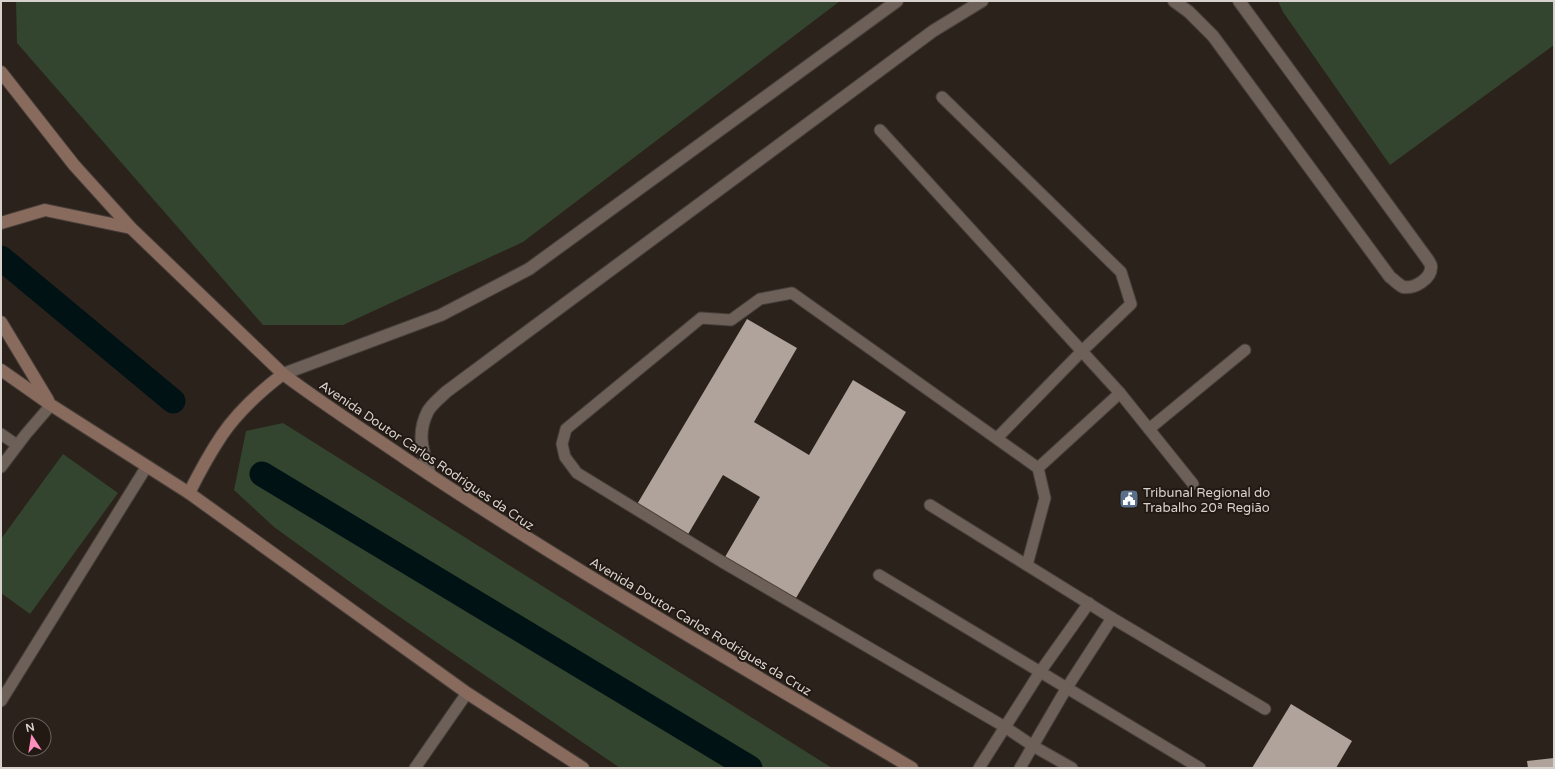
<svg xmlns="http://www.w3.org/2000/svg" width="1555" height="769" font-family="'Varela Round',sans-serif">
  <rect width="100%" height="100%" fill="#2c221c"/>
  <g fill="#33452e">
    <path d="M16,1h824l-317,241 -180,83h-80l-246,-282z"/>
    <path d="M1278,1h276v44l-164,120 -107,-153z"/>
    <path d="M283,423l549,345h-212l-245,-168 -101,-73 -40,-37 12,-59z"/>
    <path d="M63,454l55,39 -88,121 -29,-21v-54z"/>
  </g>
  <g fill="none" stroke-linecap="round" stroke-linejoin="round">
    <g stroke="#011215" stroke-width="25">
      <path d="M1,258l172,143"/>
      <path d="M262,474l488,294"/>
    </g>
  </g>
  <g fill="#afa39b">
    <path d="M747,319l50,29 -43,74 55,33 44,-75 53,32 -110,186 -71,-41 35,-60 -37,-22 -36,61 -51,-30z"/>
    <path d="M1291,704l61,37 -16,27h-84z"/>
    <path d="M1554,758v10h-26l-1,-7z"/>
  </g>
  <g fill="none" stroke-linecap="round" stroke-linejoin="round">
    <defs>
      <g id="lane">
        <path d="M942,97l179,175 10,32 -49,47 -85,87"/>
        <path d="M880,130l240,263 73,91"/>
        <path d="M1149,429l96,-79"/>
        <path d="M1,434l16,11"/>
        <path d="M1,467l25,-33 25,-29"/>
        <path d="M1038,468l82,-75"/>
        <path d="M930,505l182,113 153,91"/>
        <path d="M1027,565l18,-67 -7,-30 -246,-175 -32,6 -29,21 -30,-2 -135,111 -4,15 3,13 12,16 147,90 281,164 28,19 39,22"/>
        <path d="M879,575l321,193"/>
        <path d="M1,701l146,-235"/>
        <path d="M415,768l52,-75"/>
        <path d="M979,768l61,-96 49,-69"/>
        <path d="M1020,768l46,-79 46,-71"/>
      </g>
      <g id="street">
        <path d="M1174,1l15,11 24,24 177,241c4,3 9,8 13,10 11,2 29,-8 28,-21 0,-2 -2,-4 -3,-6l-189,-259"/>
        <path d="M283,374l158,-59 88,-46 368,-268"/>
        <path d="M430,475c-7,-24 -14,-41 -2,-64 4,-7 12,-13 18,-19l487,-361 49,-30"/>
      </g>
      <g id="secondary">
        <path d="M1,72l73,93 57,63 152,146c40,30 82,57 123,85 164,110 336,208 506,309"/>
        <path d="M1,223l44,-13 86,18"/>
        <path d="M1,322l47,78"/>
        <path d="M1,370l50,35 138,88 278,200 116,75"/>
        <path d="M189,493c10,-20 21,-40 33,-58 15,-22 40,-45 61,-61"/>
      </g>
    </defs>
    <use href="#lane" stroke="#473f3a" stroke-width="13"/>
    <use href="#street" stroke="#473f3a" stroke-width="14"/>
    <use href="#secondary" stroke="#473f3a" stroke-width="14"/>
    <use href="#lane" stroke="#6c6059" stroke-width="11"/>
    <use href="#street" stroke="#6c6059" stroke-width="12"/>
    <use href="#secondary" stroke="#896b5e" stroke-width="12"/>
  </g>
  <defs>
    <symbol id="civic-square" viewBox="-11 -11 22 22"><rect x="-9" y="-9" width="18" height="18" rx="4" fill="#5c6f8a" stroke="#221913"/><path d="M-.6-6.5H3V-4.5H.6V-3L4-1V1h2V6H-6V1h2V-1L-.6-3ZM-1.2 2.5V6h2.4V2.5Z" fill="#fff"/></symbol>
  </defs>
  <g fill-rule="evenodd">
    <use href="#civic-square" x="1118" y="488" width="22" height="22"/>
  </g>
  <g text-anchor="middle" stroke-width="4" stroke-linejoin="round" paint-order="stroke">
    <g font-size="13" fill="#d8d2ce" stroke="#221913">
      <text transform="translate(427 455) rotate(34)" y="5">Avenida Doutor Carlos Rodrigues da Cruz</text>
      <text transform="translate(701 626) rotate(31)" y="5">Avenida Doutor Carlos Rodrigues da Cruz</text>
    </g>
    <g font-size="13" fill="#d8d2ce" stroke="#221913" text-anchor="start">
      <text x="1143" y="497">Tribunal Regional do<tspan x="1143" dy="15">Trabalho 20ª Região</tspan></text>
    </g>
  </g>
  <rect width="1555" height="769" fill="none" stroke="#d8d2ce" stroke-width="4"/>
  <g transform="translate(32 737) rotate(348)"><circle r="19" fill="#221913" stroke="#6b635e"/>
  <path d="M0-3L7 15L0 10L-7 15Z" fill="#fe8ebd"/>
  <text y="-6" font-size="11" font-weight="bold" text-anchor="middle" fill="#d8d2ce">N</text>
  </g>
</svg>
